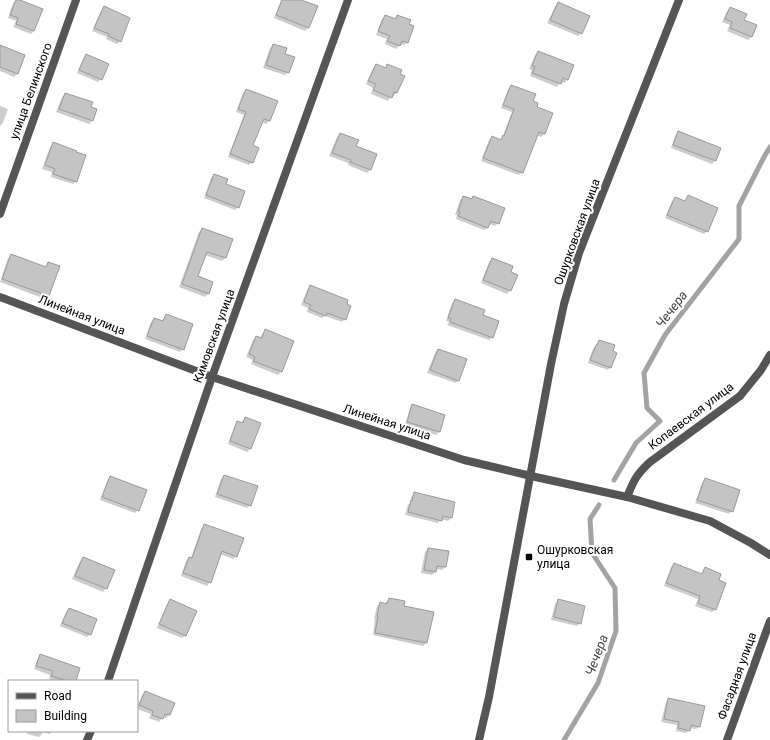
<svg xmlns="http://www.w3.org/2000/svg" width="770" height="740" font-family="Roboto,sans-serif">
  <rect width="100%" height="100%" fill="#fff"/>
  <g fill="#0003">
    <path d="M16,0l18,31 -3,3 -18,-7 3,-6 -8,-3 5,-15z"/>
    <path d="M281,0h18l9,28 -3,3 -31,-13z"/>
    <path d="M558,3l23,30 -3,3 -31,-13 8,-16z"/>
    <path d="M104,8l16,33 -3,3 -11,-5 1,-2 -15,-6 9,-20z"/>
    <path d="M730,8l13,12 13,6 -5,11 -3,3 -21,-9 3,-6 -8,-3 5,-11z"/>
    <path d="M385,16l9,3 3,-3 11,9 -1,17 -3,3 -4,-1 -4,5 -11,-5 2,-5 -11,-4 6,-16z"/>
    <path d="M273,45l11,9 5,18 -4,3 -22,-7 7,-20z"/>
    <path d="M0,46l24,9 -7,19 -3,3 -14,-6z"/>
    <path d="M538,52l35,14 -6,14 -3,3 -3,-2 -4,6 -27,-11 2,-6 -3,-1 6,-14z"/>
    <path d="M86,55l15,24 -3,3 -21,-9 6,-14z"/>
    <path d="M376,65l8,3 4,-3 8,28 -3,3 -1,-1 -4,6 -17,-7 2,-6 -7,-4 7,-16z"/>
    <path d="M511,86l21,15 4,7 16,6 -8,20 -3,3 -5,-2 -14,37 -3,3 -38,-14 8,-21 3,-3 8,3 2,-2 10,-26 -11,-4 7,-19z"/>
    <path d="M246,90l23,31 -3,3 -4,-2 -10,24v16l-3,3 -21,-8 16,-42 -8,-3 7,-19z"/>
    <path d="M65,94l25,14 2,13 -3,3 -33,-12 6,-15z"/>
    <path d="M0,106l8,3 -5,14 -3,3z"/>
    <path d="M678,133l42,16 -5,12 -3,3 -41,-16 4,-12z"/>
    <path d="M340,134l15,13 21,8 -6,15 -3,3 -19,-8v-2l-19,-7 8,-19z"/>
    <path d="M53,144l23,37 -3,3 -22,-7 1,-5 -10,-3 8,-22z"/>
    <path d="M214,175l11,9 13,23 -3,3 -31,-12 7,-20z"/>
    <path d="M688,196l19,35 -3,3 -39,-16 7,-17 3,-3 9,4z"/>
    <path d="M464,197l7,3 3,-3 24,26 -3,3 -6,-2 -1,3 -4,3 -28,-11 1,-4h-2l5,-15z"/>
    <path d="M202,229l23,29 -3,3 -17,-6 -8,22 15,6 -4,11 -3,3 -26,-10 20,-55z"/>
    <path d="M11,255l34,12 3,-4v33l-3,3 -45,-17 8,-24z"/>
    <path d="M492,259l17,14 1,17 -3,4 -26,-11 8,-21z"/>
    <path d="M310,287l35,32 -3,3 -17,-6 -3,2 -15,-6 1,-4 -7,-3 6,-15z"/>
    <path d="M455,300l27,16 10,21 -3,3 -42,-15 2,-3 -3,-1 6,-18z"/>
    <path d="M166,316l17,33 -3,3 -35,-13 6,-17 3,-3 8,3 1,-3z"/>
    <path d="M265,331l16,41 -3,3 -27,-11 2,-4 -7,-3 7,-17 3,-3 4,1 2,-4z"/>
    <path d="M599,341l12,26 -3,3 -20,-7 5,-14z"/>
    <path d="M438,350l21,30 -3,3 -29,-10 8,-20z"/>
    <path d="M413,405l31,10 -5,17 -3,3 -31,-10 5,-17z"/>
    <path d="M246,418l4,31 -3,3 -19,-8 7,-19 3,-3 4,2v-3z"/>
    <path d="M224,476l26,29 -3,3 -32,-11 6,-18z"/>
    <path d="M110,478l28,32 -3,3 -35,-13 7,-19z"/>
    <path d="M705,479l27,32 -3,3 -34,-11 7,-20z"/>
    <path d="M415,493l36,25 -3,3 -7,-2 -3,4 -33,-8 3,-10 2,-2 1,-6z"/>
    <path d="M204,525l32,31 -3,3 -13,-5 -10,28 -3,4 -26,-10 5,-15 3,-3h2l10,-29z"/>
    <path d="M428,549l17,18 -3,3 -6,-1 -1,3 -3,3 -11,-2 4,-21z"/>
    <path d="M83,558l23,30 -3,4 -31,-13 8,-18z"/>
    <path d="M674,564l27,11 1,-3 3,-3 12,12 -2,28 -3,3 -17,-6 3,-7 -34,-13 7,-19z"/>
    <path d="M389,599l14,7 23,37 -3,3 -50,-11 2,-16h-1l3,-13 3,-3 5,1 1,-2z"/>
    <path d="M170,601l16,34 -4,3 -25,-10 10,-24z"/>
    <path d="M558,601l22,22 -3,3 -26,-6 4,-16z"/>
    <path d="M69,609l21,25 -3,3 -27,-11 6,-14z"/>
    <path d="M41,655l34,26h-19l-7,-2 1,-4 -16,-6 4,-11z"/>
    <path d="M145,692l29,12 -5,11 -3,3 -3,-1 -4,5 -10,-4 2,-4 -14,-5 5,-14z"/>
    <path d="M669,699l31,27 -4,3 -6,-1 -1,2 -3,3 -10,-2 1,-6 -16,-3 5,-20z"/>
    <path d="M28,731h25l-4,3 -6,-2 -1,2 -3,3 -12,-3z"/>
  </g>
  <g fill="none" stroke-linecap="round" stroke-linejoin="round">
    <g stroke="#a3a3a3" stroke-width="5">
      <path d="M614,480l22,-37 24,-22 -13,-13 -3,-35 21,-38 74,-96v-33l25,-49 6,-10"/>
      <path d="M564,740l34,-57 18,-52 -1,-43 -23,-35 -2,-34 9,-14"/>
    </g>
  </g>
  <g fill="#c4c4c4" stroke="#999">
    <path d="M16,0h4l23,9 -9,22 -18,-7 2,-6 -8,-3z"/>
    <path d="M282,0h19l17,6 -9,22 -33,-13z"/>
    <path d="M558,2l32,14 -8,18 -32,-14z"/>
    <path d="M104,6l26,12 -9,24 -13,-6 1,-2 -15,-6z"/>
    <path d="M730,7l17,7 -3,6 13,5 -5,12 -22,-9 2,-6 -7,-3z"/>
    <path d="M385,15l11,4 1,-4 14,5 -2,4 5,2 -6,17 -6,-2 -2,5 -13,-5 3,-5 -12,-5z"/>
    <path d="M273,44l14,4 -2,6 10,3 -6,16 -23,-8z"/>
    <path d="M0,45l25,10 -7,19 -18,-7z"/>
    <path d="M538,51l36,14 -6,15 -5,-2 -2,6 -29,-11 3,-6 -3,-1z"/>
    <path d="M86,54l23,10 -7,16 -23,-10z"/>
    <path d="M376,64l10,4 1,-4 15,6 -2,4 5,2 -8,17 -3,-1 -2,6 -19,-8 3,-6 -8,-3z"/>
    <path d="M511,85l25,9 -3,7 5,2 -1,4 16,6 -8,21 -6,-2 -16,41 -40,-15 9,-22 9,4 2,-5 1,1 10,-27 -11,-4z"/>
    <path d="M246,89l32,12 -8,20 -6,-2 -11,26 6,3 -6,15 -23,-9 16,-42 -8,-3z"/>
    <path d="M65,93l28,9 -2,5 6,2 -4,12 -34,-12z"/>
    <path d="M678,131l43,17 -5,13 -43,-16z"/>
    <path d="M340,133l19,7 -3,6 21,8 -6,16 -21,-8 1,-2 -19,-7z"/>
    <path d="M53,142l24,9 -1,1 10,3 -9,27 -24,-8 2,-5 -10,-4z"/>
    <path d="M214,174l14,5 -2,5 19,7 -6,17 -33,-13z"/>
    <path d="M688,195l30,13 -10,24 -41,-17 8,-18 10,4z"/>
    <path d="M463,196l9,3 1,-3 32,12 -6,16 -8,-3 -3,7 -30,-12 2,-4h-2z"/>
    <path d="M202,228l31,11 -7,19 -19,-6 -9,24 15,6 -4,12 -27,-10z"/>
    <path d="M11,254l35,13 2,-5 12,4 -11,30 -47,-17z"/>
    <path d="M492,258l21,8 -2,6 7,3 -7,16 -28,-11z"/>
    <path d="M310,285l38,15 -1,4 4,2 -5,14 -19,-7 -1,3 -17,-7 2,-4 -7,-3z"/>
    <path d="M455,299l30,11 -2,5 16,6 -6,17 -43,-16 1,-3 -3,-1z"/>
    <path d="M166,314l27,10 -9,26 -37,-14 7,-18 9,3z"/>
    <path d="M265,329l29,12 -12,31 -29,-11 2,-4 -6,-3 7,-18 6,2z"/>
    <path d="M599,340l16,5 -2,6 4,2 -6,15 -21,-8 6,-15h1z"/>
    <path d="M438,349l29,10 -8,22 -29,-11z"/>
    <path d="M412,404l33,11 -5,17 -33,-10z"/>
    <path d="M245,417l16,6 -10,26 -21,-8 7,-20 6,2z"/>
    <path d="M224,475l34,11 -7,20 -34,-12z"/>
    <path d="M110,476l37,14 -8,21 -37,-14z"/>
    <path d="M705,478l35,12 -7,22 -36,-12z"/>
    <path d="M414,492l41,10 -3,16 -9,-2 -1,5 -34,-9 3,-12 1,1z"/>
    <path d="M204,524l40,14 -7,19 -15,-6 -11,32 -28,-10 6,-16 3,1z"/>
    <path d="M428,548l21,3 -3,16 -9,-1 -1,6 -12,-2z"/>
    <path d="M83,557l32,13 -8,19 -32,-13z"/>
    <path d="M674,563l28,11 3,-7 16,7 -2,6 7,3 -10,27 -18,-7 2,-7 -34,-13z"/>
    <path d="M389,598l16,3 -1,5 30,6 -7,31 -52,-10 3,-17h-1l3,-14 7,2z"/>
    <path d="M170,599l27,12 -11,25 -27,-12z"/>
    <path d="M558,599l27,7 -4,18 -27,-7z"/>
    <path d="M69,608l28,11 -6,16 -29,-12z"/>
    <path d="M40,654l40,14 -4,13h-8l-17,-5 2,-5 -17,-5z"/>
    <path d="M145,691l30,12 -5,12 -5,-1 -2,5 -11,-4 1,-4 -14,-6z"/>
    <path d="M668,698l37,8 -5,21 -9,-2 -1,6 -12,-3 1,-6 -15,-3z"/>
  </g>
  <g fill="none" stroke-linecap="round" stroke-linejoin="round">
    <g stroke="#555" stroke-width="8">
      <path d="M0,214l76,-214"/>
      <path d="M0,297l212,80 252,83 67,16 96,21 83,24 41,22 19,12"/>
      <path d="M627,497c7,-17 9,-22 23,-35l90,-66 21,-26 9,-15"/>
      <path d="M108,681l104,-304 136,-377"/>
      <path d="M87,740l4,-9"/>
      <path d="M727,740l43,-119"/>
    </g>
    <path stroke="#555" stroke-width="8" d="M479,740l10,-43 62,-333 13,-60 15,-51 100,-253"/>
  </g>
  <rect fill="#000" stroke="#fff" stroke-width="1.5" x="525" y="553" width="8" height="8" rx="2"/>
  <g text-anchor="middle" stroke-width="4" stroke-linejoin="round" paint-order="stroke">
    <g font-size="12" fill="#000" stroke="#fff">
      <text transform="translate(31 91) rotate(-70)" y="4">улица Белинского</text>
      <text transform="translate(577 232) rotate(-70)" y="4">Ошурковская улица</text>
      <text transform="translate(82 315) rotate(21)" y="4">Линейная улица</text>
      <text transform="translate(214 336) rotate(-70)" y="4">Кимовская улица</text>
      <text transform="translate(691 416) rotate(-37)" y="4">Копаевская улица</text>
      <text transform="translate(387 422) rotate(18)" y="4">Линейная улица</text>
      <text transform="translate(737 676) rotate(-70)" y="4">Фасадная улица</text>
    </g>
    <g font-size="12" fill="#000" stroke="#fff" text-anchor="start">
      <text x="537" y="554">Ошурковская<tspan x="537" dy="14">улица</tspan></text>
    </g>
    <g font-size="13" font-style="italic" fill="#444" stroke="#fff">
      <text transform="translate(671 309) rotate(-53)" y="5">Чечера</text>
      <text transform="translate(596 655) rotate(-70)" y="5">Чечера</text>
    </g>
  </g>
  <rect x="8" y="680" width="130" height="52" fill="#ffffff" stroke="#999999"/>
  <rect x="16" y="693" width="20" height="6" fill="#555555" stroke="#999999"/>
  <text x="44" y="700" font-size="12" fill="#000000">Road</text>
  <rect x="16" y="710" width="20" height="12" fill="#c4c4c4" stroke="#999999"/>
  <text x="44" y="720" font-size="12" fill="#000000">Building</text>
</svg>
